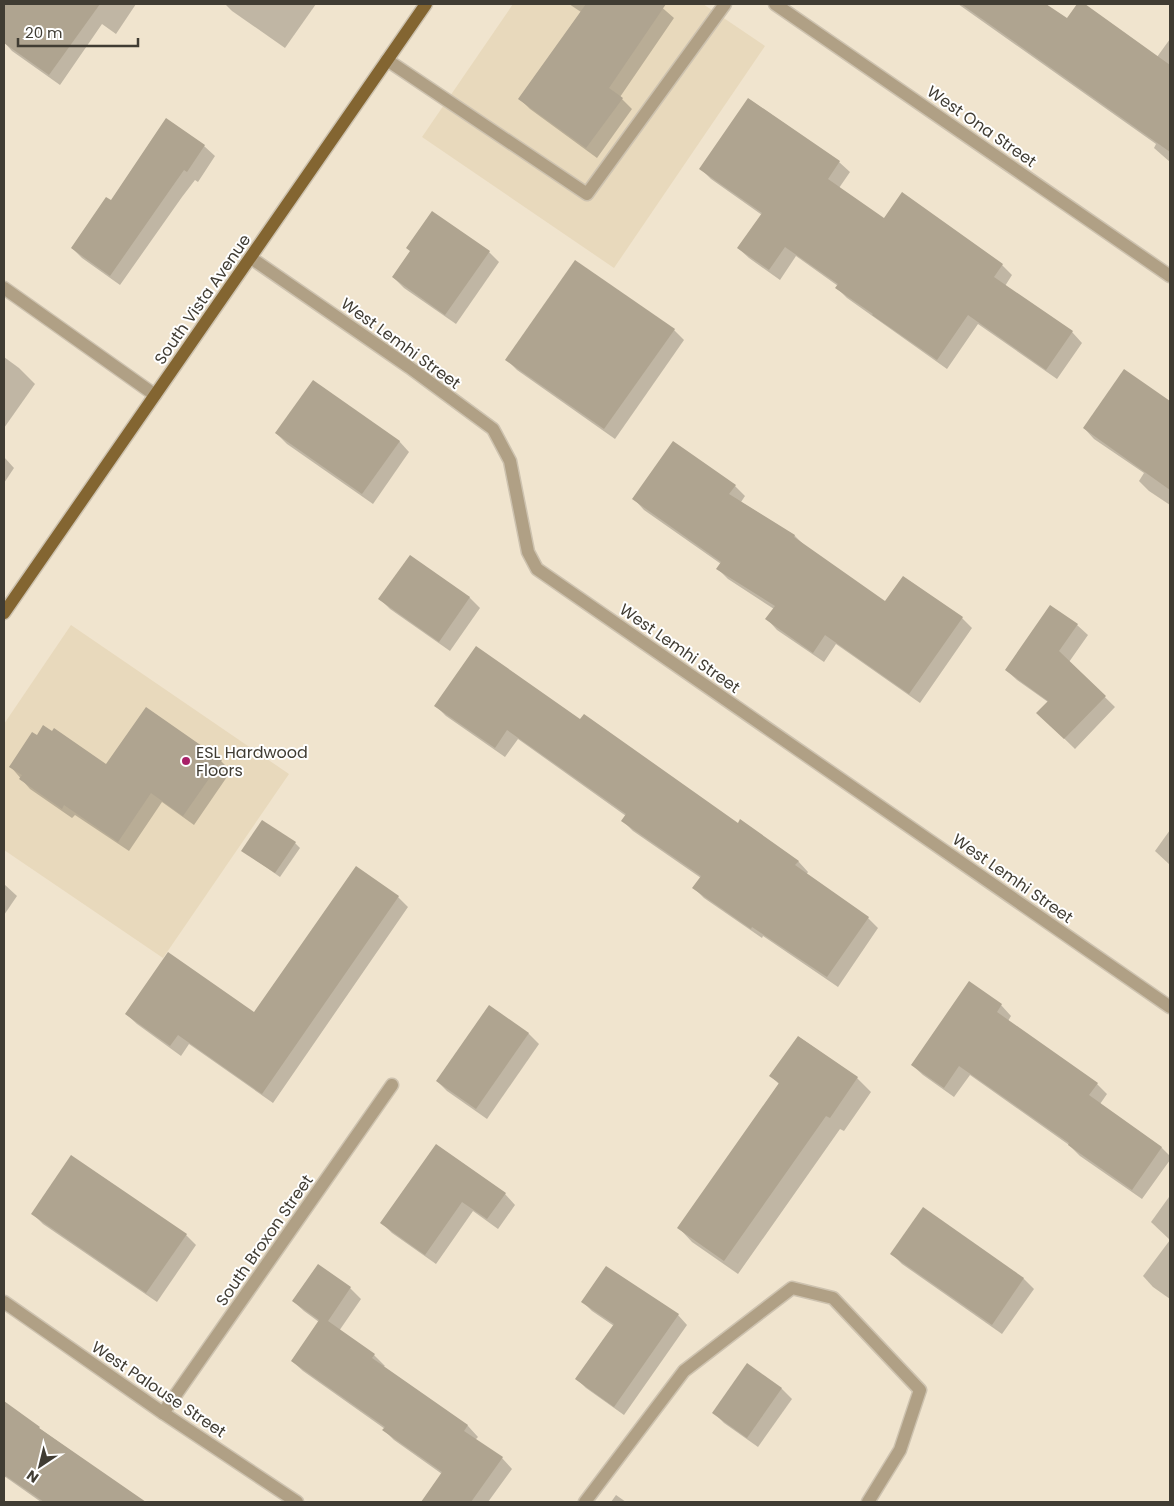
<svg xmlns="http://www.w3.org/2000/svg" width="1174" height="1506" font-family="Poppins,sans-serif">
  <rect width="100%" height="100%" fill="#f0e4ce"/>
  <g fill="#e8d9bc">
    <path d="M513,4h190l62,42 -151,222 -192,-131z"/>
    <path d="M71,625l218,149 -126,184 -159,-108v-126z"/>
  </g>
  <g fill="#0003">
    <path d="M4,4h132l-20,30 -14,-10 -42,61 -48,-34 -8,-9v-4l5,-7 -5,-3z"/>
    <path d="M225,4h91l-31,44 -53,-37z"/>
    <path d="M569,4h89l16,14 -54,79 12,12 -35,49 -67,-49 -10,-10 61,-87z"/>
    <path d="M958,4h86l23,16 12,-16h3l75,53 13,-18v123l-16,-14 2,-4z"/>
    <path d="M749,99l90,63 11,10 -11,16 45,32 118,45 10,10 -7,11 67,46 10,11 -25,36 -79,-55 -31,45 -100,-71 -10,-10 1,-2 -42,-30 -16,24 -31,-22 -11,-10 24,-33 -51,-36 -10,-10z"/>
    <path d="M166,120l38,26 11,10 -17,26 -3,-2 -13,17 -62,88 -38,-27 -10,-10 39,-46z"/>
    <path d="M489,252l10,10 -43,62 -52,-36 -11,-11z"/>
    <path d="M674,330l10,10 -69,99 -98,-69 -10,-10z"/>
    <path d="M4,357l15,11 16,16 -31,44z"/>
    <path d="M1124,371l46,32v102l-21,-14 -10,-10 5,-8 -50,-34 -10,-11z"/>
    <path d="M276,433l123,8 10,11 -36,52 -86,-60z"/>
    <path d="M4,457l10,11 -10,15z"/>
    <path d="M735,486l10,10 -4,6 54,34 11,11 80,56 76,15 10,10 -52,75 -84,-59 -12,18 -47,-32 -10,-11 7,-10 -46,-30 -10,-10 3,-5 -77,-54 -10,-11z"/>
    <path d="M410,556l60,42 10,10 -30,43 -60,-42 -10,-10z"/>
    <path d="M1051,607l26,18 11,10 -19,27 46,45 -40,42 -37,-36 10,-11 -31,-22 -11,-10z"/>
    <path d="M436,706l145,15 157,104 60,36 10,11 -2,3 62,43 10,10 -40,59 -75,-51 -1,2 -58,-40 -10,-10 7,-10 -68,-47 -10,-10 3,-5 -108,-77 -13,18 -59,-41z"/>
    <path d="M221,761l10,10 -37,54 -32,-23 -33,49 -54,-36 -3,3 -42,-29 -20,-23 97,-1z"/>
    <path d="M1170,830v35l-15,-14z"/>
    <path d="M295,843l5,5 -20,29 -37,-26z"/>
    <path d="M4,884l13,12 -13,19z"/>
    <path d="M398,897l10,10 -135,196 -84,-59 -8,12 -44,-32 -11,-10h128z"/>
    <path d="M969,983l32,22 10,11 -3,5 89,63 10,10 -7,10 61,43 9,9v4l-28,39 -62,-43 -11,-11 -99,-70 -16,22 -31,-22 -11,-10z"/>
    <path d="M489,1006l40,28 10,10 -52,75 -40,-28 -10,-10z"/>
    <path d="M799,1037l58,41 14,14 -27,39 -4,-2 -102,145 -46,-32 -13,-14 100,-144 -8,-8z"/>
    <path d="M436,1146l69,48 10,11 -17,24 -25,-18 -37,53 -44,-31 -10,-10z"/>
    <path d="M1169,1197l1,1v42l-19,-18z"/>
    <path d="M923,1209l101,70 10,10 -32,45 -100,-70 -10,-10z"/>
    <path d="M33,1214l153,21 10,10 -39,57 -114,-78z"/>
    <path d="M1170,1240v59l-17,-12 -10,-11z"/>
    <path d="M318,1266l32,22 11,11 -22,32 35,24 11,11 -2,1 85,59 10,11 -3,3 27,18 10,11 -24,33h-52l-8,-8 14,-20 -48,-34 -10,-10 1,-1 -82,-58 -11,-10 27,-39 -15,-11 -11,-10z"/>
    <path d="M583,1302l95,13 9,10 -63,90 -38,-27 -9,-9 37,-53 -22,-15z"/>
    <path d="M748,1365l34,24 10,10 -34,48 -34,-24 -10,-10z"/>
    <path d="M4,1403l116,83 10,10 -4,6h-85l-37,-26z"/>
    <path d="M616,1495l10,7h-15z"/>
  </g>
  <g fill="#afa490">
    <path d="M4,4h96l-51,71 -45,-32z"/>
    <path d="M586,4h80l-57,84 14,10 -37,50 -68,-49z"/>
    <path d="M961,4h85l21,14 10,-14h8l85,61v87z"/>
    <path d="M748,98l92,63 -12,18 56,39 18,-26 101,72 -9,13 79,54 -27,39 -78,-55 -31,45 -65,-45 1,-1 -38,-26 3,-4 -53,-37 -16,23 -32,-22 25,-35 -63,-44z"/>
    <path d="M166,118l39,27 -18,27 -3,-2 -12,17 -62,89 -39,-28 35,-51 5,3z"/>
    <path d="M432,211l58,40 -45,64 -53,-38 18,-26 -4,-3z"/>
    <path d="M575,260l100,69 -71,100 -99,-69z"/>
    <path d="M1124,369l46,32v89l-87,-62z"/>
    <path d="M313,380l87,61 -38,53 -87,-61z"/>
    <path d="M673,441l63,44 -7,9 66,41 -1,2 91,64 18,-25 60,41 -54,77 -84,-59 -12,18 -48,-34 10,-13 -59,-37 5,-7 -89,-63z"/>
    <path d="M410,555l60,42 -31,45 -61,-43z"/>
    <path d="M1050,605l28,19 -19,27 47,45 -42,43 -28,-26 12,-12 -43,-31z"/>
    <path d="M476,646l104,73 4,-5 154,109 2,-4 59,42 -4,4 74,52 -42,60 -75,-50 -1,2 -59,-41 9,-12 -80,-55 5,-7 -119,-84 -12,18 -61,-42z"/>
    <path d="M146,707l76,53 -39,56 -32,-23 -33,49 -54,-37 -2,4 -43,-30 3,-4 -13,-8 23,-35 5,3 6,-10 9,6 2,-3 52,36z"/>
    <path d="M262,820l34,22 -21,31 -34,-22z"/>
    <path d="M356,866l43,30 -137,198 -84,-59 -8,11 -45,-32 43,-62 86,60z"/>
    <path d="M969,981l33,23 -5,8 101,71 -9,12 73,52 -30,43 -64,-45 1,-2 -110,-77 -15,22 -33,-23z"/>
    <path d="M489,1005l40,28 -53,76 -40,-28z"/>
    <path d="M798,1036l60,41 -28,41 -4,-2 -102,145 -47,-33 102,-145 -10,-7z"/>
    <path d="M436,1144l70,49 -19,26 -25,-17 -37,53 -45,-32z"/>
    <path d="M71,1155l116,79 -41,59 -115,-79z"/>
    <path d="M923,1207l101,71 -32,47 -102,-71z"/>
    <path d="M318,1264l33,23 -23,34 47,33 -3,4 96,67 -4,6 39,26 -32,45h-50l21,-30 -60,-42 3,-3 -94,-66 28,-41 -27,-19z"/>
    <path d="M606,1266l73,48 -65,93 -39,-28 39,-55 -33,-22z"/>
    <path d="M747,1363l35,25 -35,50 -35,-25z"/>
    <path d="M4,1401l36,26 -1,1 107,74h-102l-38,-26 -2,3z"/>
  </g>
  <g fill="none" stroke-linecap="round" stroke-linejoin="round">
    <defs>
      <g id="lane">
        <path d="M387,60l200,134 138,-190"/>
        <path d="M585,1502l99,-131 108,-83 41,10 87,92 -20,60 -32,52"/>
      </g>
      <g id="street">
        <path d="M775,4l395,272"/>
        <path d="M251,258l158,109 84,62 17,32 18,91 9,17 633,438"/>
        <path d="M4,288l151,107"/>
        <path d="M4,1302l159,111 134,89"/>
        <path d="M163,1413l229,-328"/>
      </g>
      <path id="primary" d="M4,613l422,-609"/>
    </defs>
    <use href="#lane" stroke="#cdc2af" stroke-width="15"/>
    <use href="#street" stroke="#cdc2af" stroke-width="15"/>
    <use href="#primary" stroke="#cdc2af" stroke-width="15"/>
    <use href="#lane" stroke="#b0a085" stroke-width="12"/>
    <use href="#street" stroke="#b0a085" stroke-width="12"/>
    <use href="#primary" stroke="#836531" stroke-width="12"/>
  </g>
  <circle fill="#a82068" stroke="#fff" stroke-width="2" cx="186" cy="761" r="5"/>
  <g text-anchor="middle" stroke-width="4" stroke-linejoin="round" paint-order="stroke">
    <g font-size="16" fill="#403c33" stroke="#fff">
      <text transform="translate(982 126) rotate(35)" y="6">West Ona Street</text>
      <text transform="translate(202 299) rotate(-55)" y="6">South Vista Avenue</text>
      <text transform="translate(401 343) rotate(36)" y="6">West Lemhi Street</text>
      <text transform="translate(680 648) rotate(35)" y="6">West Lemhi Street</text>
      <text transform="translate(1013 878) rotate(35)" y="6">West Lemhi Street</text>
      <text transform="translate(264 1240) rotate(-55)" y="6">South Broxon Street</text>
      <text transform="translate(159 1389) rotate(34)" y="6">West Palouse Street</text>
    </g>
    <g font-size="16" fill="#403c33" stroke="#fff" text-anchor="start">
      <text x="196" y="758">ESL Hardwood<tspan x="196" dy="18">Floors</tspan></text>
    </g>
  </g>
  <rect width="1174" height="1506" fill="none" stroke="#403c33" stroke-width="10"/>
  <g transform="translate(40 1466) rotate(215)" stroke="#ffffff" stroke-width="4" paint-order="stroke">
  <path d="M0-4L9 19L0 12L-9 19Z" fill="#403c33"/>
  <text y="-8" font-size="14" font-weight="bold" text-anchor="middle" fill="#403c33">N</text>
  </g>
  <path d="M18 38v8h120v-8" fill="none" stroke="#403c33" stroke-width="2.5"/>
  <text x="25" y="38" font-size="15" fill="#403c33" stroke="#ffffff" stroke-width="4" paint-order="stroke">20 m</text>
</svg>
